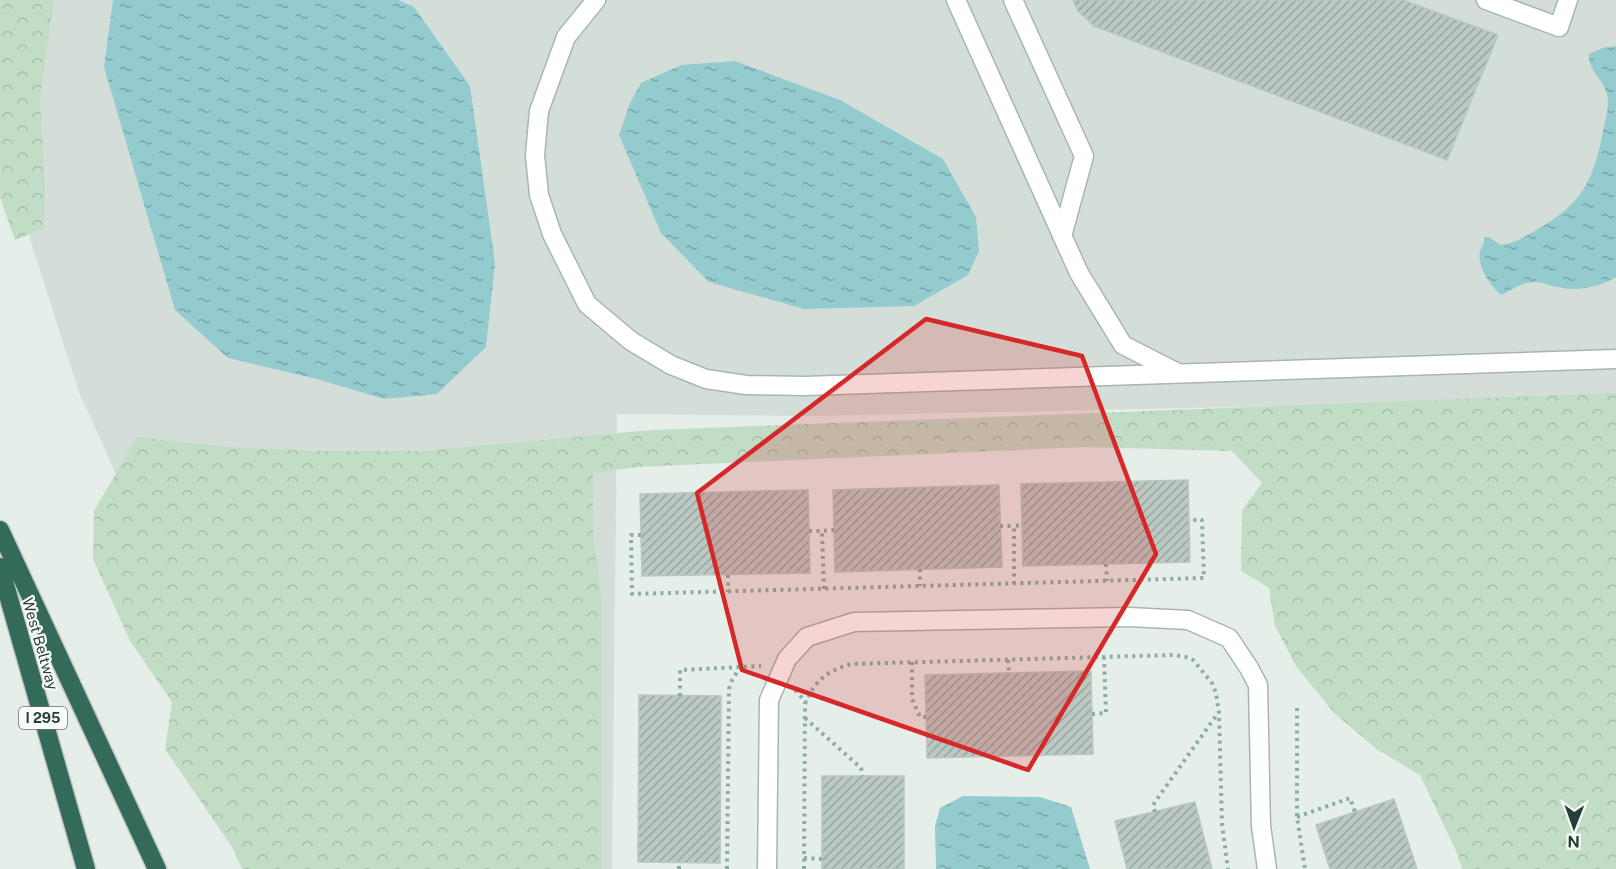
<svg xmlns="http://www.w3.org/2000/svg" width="1616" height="869" font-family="'Public Sans',sans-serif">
  <defs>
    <pattern id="forest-crowns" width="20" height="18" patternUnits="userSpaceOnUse" patternTransform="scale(1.5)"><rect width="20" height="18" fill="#c1ddc6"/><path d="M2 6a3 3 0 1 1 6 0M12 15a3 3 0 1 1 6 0" fill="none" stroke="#a6bfab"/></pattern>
    <pattern id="water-ripples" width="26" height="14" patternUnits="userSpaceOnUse" patternTransform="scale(1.5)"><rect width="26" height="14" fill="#93cbcf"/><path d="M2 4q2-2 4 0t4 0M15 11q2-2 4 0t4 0" fill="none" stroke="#78a6a9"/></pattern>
    <pattern id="building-hatch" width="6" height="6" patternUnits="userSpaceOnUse" patternTransform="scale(1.5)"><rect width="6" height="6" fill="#bcc9c3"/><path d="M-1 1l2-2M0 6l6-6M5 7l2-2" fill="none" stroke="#99a59f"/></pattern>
  </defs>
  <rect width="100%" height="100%" fill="#e6eeea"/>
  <path fill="#d4ded9" d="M0,0h1616v399l-807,17 -192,-2 -5,455h-318l-215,-477 -79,-246z"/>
  <g fill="url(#forest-crowns)">
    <path d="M0,0h54l-14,98 5,86 -1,44 -29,12 -15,-42z"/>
    <path d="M1616,393v476h-154l-5,-16 -37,-78 -42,-25 -44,-37 -38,-47 -21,-40 -6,-38 -28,-17 1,-61 20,-27 -30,-32 -148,-4 -446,20 -45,6v60l9,71v265h-360l-10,-22 -67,-98 7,-47 -42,-61 -37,-82 1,-48 43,-74 91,10 91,4h104l228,-21z"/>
  </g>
  <g fill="url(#water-ripples)">
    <path d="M113,0h285l16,7 56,79 25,177 -9,84 -49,47 -53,5 -67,-20 -89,-21 -53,-48 -71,-243z"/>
    <path d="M1616,46v231c-16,10 -40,15 -58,10 -8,-1 -16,-5 -23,-5 -13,0 -23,8 -34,13 -10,-8 -25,-30 -21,-44 2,-6 5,-6 4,-14h5l11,8c16,-2 24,-8 38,-16 45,-26 55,-48 65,-98 2,-10 7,-26 4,-36 -3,-16 -19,-23 -18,-41l14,-6z"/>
    <path d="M735,61l105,39 103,59 33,58 3,34 -11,24 -54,31 -110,3 -95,-27 -48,-49 -42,-98 11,-32 11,-20 40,-18z"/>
    <path d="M963,796l77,1 31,10 19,62h-154l-1,-43 5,-18z"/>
  </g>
  <g fill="url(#building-hatch)" stroke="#b9c7c0" stroke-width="1.5">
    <path d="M1073,0h330l95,35 -51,125 -353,-134 -16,-15z"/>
    <path d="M1188,480l2,82 -167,4 -2,-82z"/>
    <path d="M999,485l3,82 -167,5 -2,-82z"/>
    <path d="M808,490l2,83 -168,3 -2,-82z"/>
    <path d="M1091,671l2,83 -166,4 -2,-83z"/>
    <path d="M639,695l82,1 -1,167 -82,-1z"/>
    <rect x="822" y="776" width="82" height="93"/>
    <path d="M1394,799l23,70h-87l-14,-44z"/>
    <path d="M1195,802l17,67h-85l-12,-48z"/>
  </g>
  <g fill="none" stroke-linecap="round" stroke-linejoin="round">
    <defs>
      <g id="minor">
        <path d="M596,0l-30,37 -27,74 -4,44 4,40 13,39 35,70 44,37 40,24 35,14 40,6 59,1 811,-27"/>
        <path d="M956,0l123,273 44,72 55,28"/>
        <path d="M1013,0l71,156 -22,80"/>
        <path d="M1486,0l73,27 9,-27"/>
        <path d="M767,869l2,-169 18,-41 20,-22 47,-15 275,-5 59,3 41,18 20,30 9,17 3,141 6,43"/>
      </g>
      <g id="highway">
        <path d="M0,530l157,339"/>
        <path d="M0,567l86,302"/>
      </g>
    </defs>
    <use href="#minor" stroke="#a9b6b0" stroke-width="21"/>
    <use href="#highway" stroke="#c2c9c7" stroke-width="21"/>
    <g stroke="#89afa0" stroke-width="4" stroke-dasharray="3 4.5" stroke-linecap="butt">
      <path d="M1000,526h14"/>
      <path d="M809,531h13"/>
      <path d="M641,535h-10l1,59 572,-16 -2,-58h-13"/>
      <path d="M1106,564l1,17"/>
      <path d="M920,569v17"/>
      <path d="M728,575v17"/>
      <path d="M1014,584v-58l8,-1"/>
      <path d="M824,589l-2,-58 12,-1"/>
      <path d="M1008,660l1,13"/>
      <path d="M912,662v37l8,18h6"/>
      <path d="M795,690l11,12"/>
      <path d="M680,696v-26l81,-4"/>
      <path d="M1297,708v109l8,52"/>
      <path d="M1092,714l14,-1 -2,-56"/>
      <path d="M805,718l56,50 2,8"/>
      <path d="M1155,812l-2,-6 2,-4 63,-89"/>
      <path d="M1297,817l53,-19 5,14"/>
      <path d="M804,858l18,1"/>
      <path d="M679,869v-7"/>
      <path d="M727,869l2,-180 2,-7 9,-15"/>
      <path d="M804,869l1,-165c10,-24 22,-33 46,-40l323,-9 12,2 7,3 19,23 4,10 3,20 3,112 6,44"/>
    </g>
    <use href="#minor" stroke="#fff" stroke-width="18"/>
    <use href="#highway" stroke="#346a59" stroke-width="18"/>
  </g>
  <path fill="#d62828" fill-opacity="0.2" stroke="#d62828" stroke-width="4.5" stroke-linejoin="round" d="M926,319l156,37 74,198 -128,216 -286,-100 -45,-177z"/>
  <g text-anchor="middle" stroke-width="4.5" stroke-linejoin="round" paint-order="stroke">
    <rect fill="#f7faf8" stroke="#657770" stroke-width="1.5" x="19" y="707" width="48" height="22" rx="4.5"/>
    <g font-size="14" font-weight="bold" fill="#263f36">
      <text x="43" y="723">I 295</text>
    </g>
    <g font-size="15" fill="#263f36" stroke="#f7faf8">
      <text transform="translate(40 644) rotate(74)" y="5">West Beltway</text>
    </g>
  </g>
  <g transform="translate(1574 827) rotate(181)" stroke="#f7faf8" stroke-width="4.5" paint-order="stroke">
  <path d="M0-4.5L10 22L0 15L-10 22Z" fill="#263f36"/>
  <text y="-9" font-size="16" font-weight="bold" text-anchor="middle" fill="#263f36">N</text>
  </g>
</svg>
